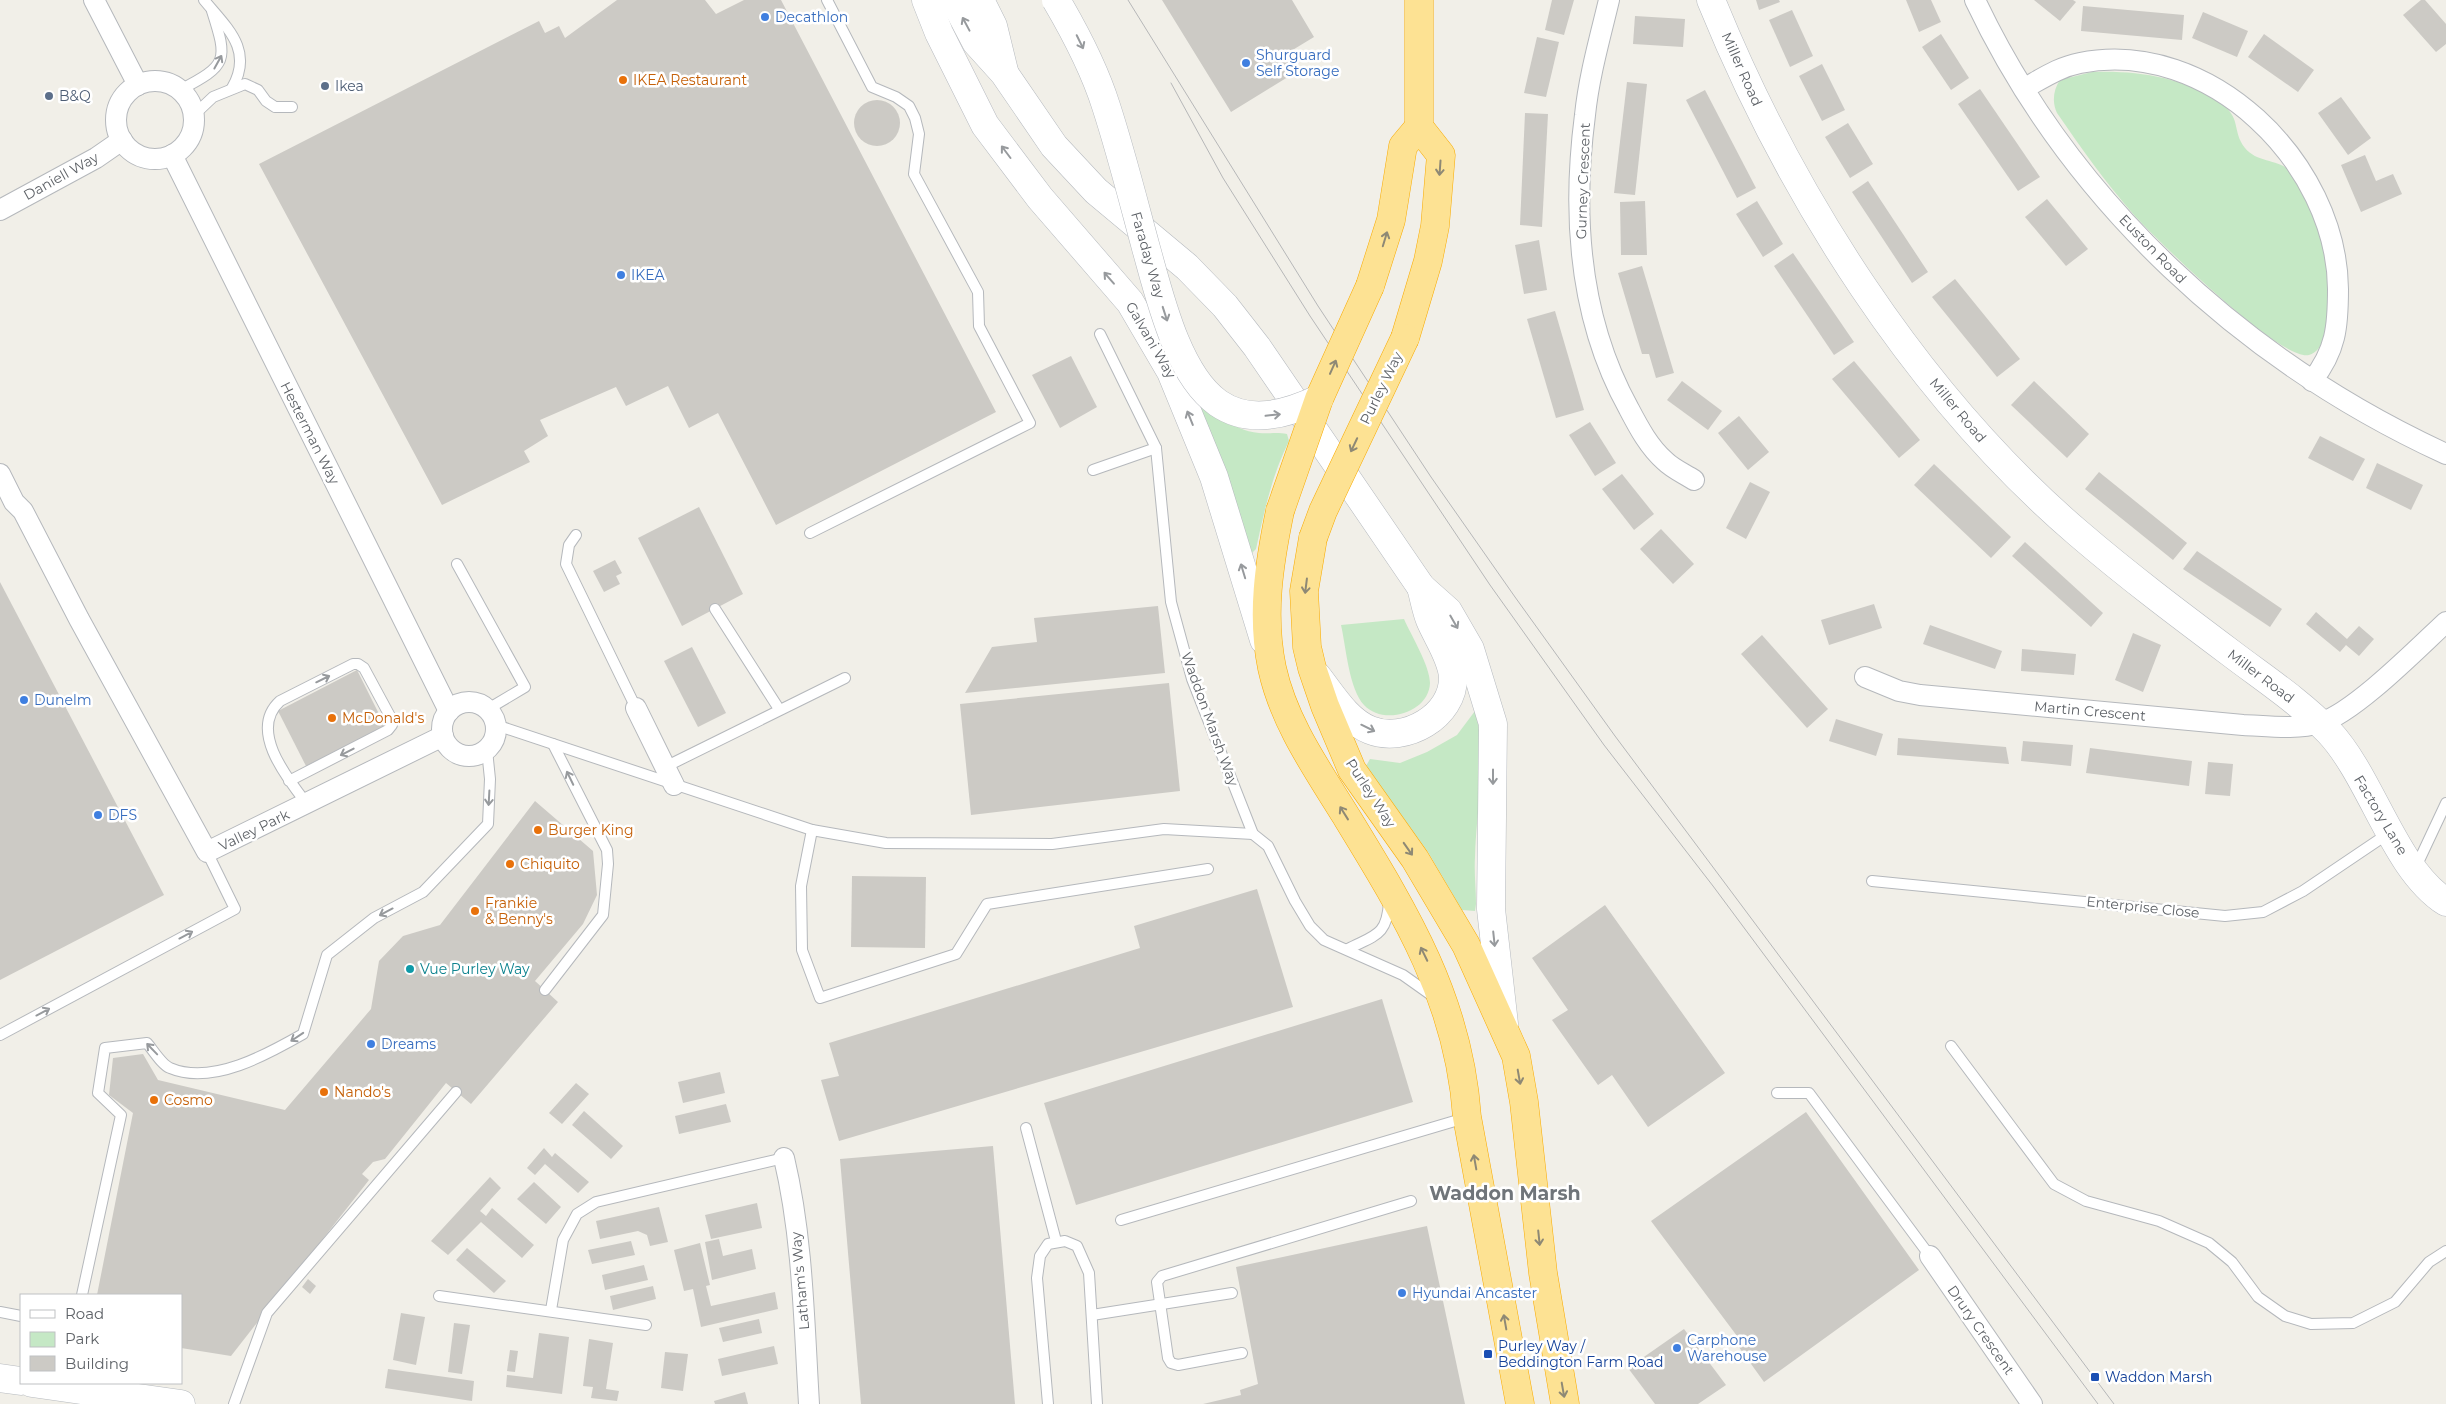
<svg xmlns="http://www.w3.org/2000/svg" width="2446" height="1404" font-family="Montserrat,sans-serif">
  <rect width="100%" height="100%" fill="#f1efe8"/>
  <g fill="#c5e8c5">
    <path d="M2092,72c42,-2 91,5 126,29 25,17 13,29 27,47 12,15 34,11 45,23 7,7 25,44 29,53 8,25 22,122 -10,131 -28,7 -153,-116 -175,-140 -28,-32 -53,-67 -77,-102 -5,-10 -4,-23 3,-33z"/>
    <path d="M1190,389c20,18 41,42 69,44 9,1 18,-1 28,1l2,7c-17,34 -25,71 -33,108l-4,4 -4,-6z"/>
    <path d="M1404,619c7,16 26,47 26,64 -1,30 -47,43 -66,22 -15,-16 -18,-58 -23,-80z"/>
    <path d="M1475,711c13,46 1,100 0,146 -1,16 1,31 1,47l-1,7 -13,-1 -34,-58 -62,-86 4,-7 30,4 27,-11 30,-17z"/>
  </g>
  <g fill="#cccac5">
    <path d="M617,0h88l11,14 28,-14h37l215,412 -220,113 -58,-112 -29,15 -21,-42 -42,20 -10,-19 -76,33 8,16 -24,15 6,11 -88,43 -183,-341 280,-143 6,12 14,-7 6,12z"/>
    <path d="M1162,0h130l22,37 -28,17 10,18 -65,40z"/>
    <path d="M1552,0h22l-10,35 -19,-5z"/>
    <path d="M1756,0h23l1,2 -21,8z"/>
    <path d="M1906,0h25l10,22 -22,10z"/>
    <path d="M2034,0h39l3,2 -16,19z"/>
    <path d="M2421,0h4l21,24v20l-10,8 -33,-37z"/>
    <path d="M2083,6l101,9 -2,25 -101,-9z"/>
    <path d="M1792,10l21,46 -23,11 -21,-47z"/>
    <path d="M2203,12l45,19 -11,26 -45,-19z"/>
    <path d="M1635,16l50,3 -2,28 -50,-3z"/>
    <path d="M1941,34l28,44 -18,12 -29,-43z"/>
    <path d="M2264,34l50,36 -16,22 -50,-35z"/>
    <path d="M1537,37l22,5 -13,55 -22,-4z"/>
    <path d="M1822,64l23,46 -23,11 -23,-45z"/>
    <path d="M1627,82l20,2 -12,111 -21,-2z"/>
    <path d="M1980,89l60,88 -22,14 -60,-87z"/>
    <path d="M1705,90l51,98 -19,10 -51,-98z"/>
    <path d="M2341,97l30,41 -23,17 -30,-42z"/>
    <circle cx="877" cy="123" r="23"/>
    <path d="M1525,113l23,1 -6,113 -22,-2z"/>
    <path d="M1848,123l25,41 -23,14 -25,-41z"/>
    <path d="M2365,155l11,26 17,-7 9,20 -41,18 -20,-47z"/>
    <path d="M1868,181l60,91 -16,11 -60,-91z"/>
    <path d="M2047,199l41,50 -22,17 -41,-49z"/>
    <path d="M1645,201l2,54h-26l-1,-53z"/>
    <path d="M1757,201l26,43 -20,13 -27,-43z"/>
    <path d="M1539,240l8,50 -23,4 -9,-49z"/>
    <path d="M1793,253l61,89 -20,13 -60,-89z"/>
    <path d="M1642,266l32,107 -18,5 -7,-24h-7l-24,-81z"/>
    <path d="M1955,279l65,80 -23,18 -65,-80z"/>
    <path d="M1555,311l29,99 -28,8 -29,-99z"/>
    <path d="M1071,356l26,51 -37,21 -28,-53z"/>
    <path d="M1854,361l66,79 -21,18 -67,-79z"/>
    <path d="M1682,381l40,30 -14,19 -41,-30z"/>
    <path d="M2034,381l55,53 -22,24 -56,-53z"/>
    <path d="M1739,416l30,36 -21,18 -30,-37z"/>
    <path d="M1590,422l26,41 -21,13 -26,-41z"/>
    <path d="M2320,436l45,23 -12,22 -45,-23z"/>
    <path d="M2377,463l46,22 -12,25 -45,-22z"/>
    <path d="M1934,464l77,73 -20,21 -77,-73z"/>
    <path d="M2099,472l88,71 -14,17 -88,-71z"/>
    <path d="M1622,474l32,40 -20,16 -32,-41z"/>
    <path d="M1750,482l20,10 -24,47 -20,-11z"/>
    <path d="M699,507l44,87 -61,32 -44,-88z"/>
    <path d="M1661,529l33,35 -21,20 -33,-35z"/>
    <path d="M2025,542l78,71 -12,14 -79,-71z"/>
    <path d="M2197,551l85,58 -12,18 -87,-58z"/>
    <path d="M615,560l7,13 -6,3 4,8 -16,8 -11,-21z"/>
    <path d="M0,582l164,313 -164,85z"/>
    <path d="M1874,604l8,24 -53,17 -8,-25z"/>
    <path d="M1158,606l7,67 -200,20 27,-46 45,-5 -3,-24z"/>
    <path d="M2316,612l31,27 12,-13 15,13 -15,17 -13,-11 -6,7 -34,-28z"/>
    <path d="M1930,625l72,26 -7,18 -72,-25z"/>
    <path d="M2133,633l28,12 -18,47 -28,-12z"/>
    <path d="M1762,635l66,74 -21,19 -66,-74z"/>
    <path d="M692,647l34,66 -28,14 -34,-66z"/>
    <path d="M2022,649l54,5 -2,21 -53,-4z"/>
    <path d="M357,670l28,56 -79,40 -28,-55z"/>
    <path d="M1169,683l11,108 -209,24 -11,-111z"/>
    <path d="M1836,719l47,15 -7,22 -47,-15z"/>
    <path d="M1898,738l108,9 3,17 -112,-9z"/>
    <path d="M2023,741l50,4 -2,21 -50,-5z"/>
    <path d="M2090,748l102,13 -3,25 -103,-13z"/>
    <path d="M2208,762l25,2 -3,32 -25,-2z"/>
    <path d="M535,801l58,50 4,44 -14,29 -48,57 23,21 -87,102 -25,-21 -61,76 -12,3 -11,12 7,6 -138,176 -50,-8v-53h-84l36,-182 -24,-18 4,-37 30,-4 15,26 127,30 86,-101 8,-48 24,-25 37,-11z"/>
    <path d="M852,876l74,1 -1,71 -74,-1z"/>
    <path d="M1257,889l36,118 -454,134 -18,-61 18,-4 -10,-33 311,-95 -6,-22z"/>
    <path d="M1605,905l120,168 -77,54 -36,-52 -14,10 -46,-65 16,-10 -36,-52z"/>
    <path d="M1382,999l31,103 -337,103 -32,-102z"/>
    <path d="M720,1072l5,21 -42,10 -5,-21z"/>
    <path d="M576,1083l13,11 -27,30 -13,-11z"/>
    <path d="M726,1104l5,18 -52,12 -4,-18z"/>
    <path d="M584,1111l39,35 -12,13 -39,-34z"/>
    <path d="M1806,1112l113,158 -155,112 -28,-39 4,-3 -89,-119z"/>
    <path d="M993,1146l22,258h-154l-21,-245z"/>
    <path d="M544,1148l8,9 3,-4 34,29 -11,11 -33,-29 -10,11 -8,-7z"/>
    <path d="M490,1177l11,11 -21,23 6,5 6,-8 42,37 -12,13 -41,-36 -33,33 -17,-14z"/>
    <path d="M534,1182l27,25 -15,17 -29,-25z"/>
    <path d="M757,1203l5,25 -51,11 -6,-24z"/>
    <path d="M659,1207l9,35 -18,4 -3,-11 -9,-4 -38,8 -4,-18z"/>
    <path d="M1427,1226l38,178h-262l38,-9 -1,-5 18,-6 -22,-117z"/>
    <path d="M719,1239l4,17 29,-7 4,20 -44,11 -7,-38z"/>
    <path d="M631,1241l4,14 -43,9 -4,-14z"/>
    <path d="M700,1243l10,42 -4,1 5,20 64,-14 3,17 -77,18 -8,-38 -9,2 -10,-41z"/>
    <path d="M467,1248l39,33 -12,12 -38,-33z"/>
    <path d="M644,1265l4,15 -43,10 -3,-15z"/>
    <path d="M308,1279l8,7 -6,8 -8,-7z"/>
    <path d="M653,1286l3,13 -43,11 -3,-14z"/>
    <path d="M401,1313l24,4 -9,48 -23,-5z"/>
    <path d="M759,1319l3,14 -39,9 -4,-14z"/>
    <path d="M454,1323l16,2 -8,49 -14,-2z"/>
    <path d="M1684,1329l42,56 -28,19h-43l-27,-36z"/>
    <path d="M539,1333l30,4 -7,57 -56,-7 1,-12 26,3z"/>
    <path d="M589,1339l24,4 -7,46 13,2 -2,10 -26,-3 2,-11 -10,-1z"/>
    <path d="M774,1346l4,18 -56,12 -4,-17z"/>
    <path d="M510,1350l8,1 -3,21 -8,-1z"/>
    <path d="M665,1352l23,2 -5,37 -22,-3z"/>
    <path d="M388,1369l86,12 -2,20 -87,-13z"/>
    <path d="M745,1392l3,12h-33l-1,-3z"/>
  </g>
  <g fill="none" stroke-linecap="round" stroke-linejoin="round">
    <defs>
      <g id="lane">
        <path d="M204,0c23,28 50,50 28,88"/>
        <path d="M180,90c48,-25 48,-29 32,-79"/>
        <path d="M194,115l19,-18 32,-13 13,6 8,11 9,6h17"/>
        <path d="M1100,334l56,114 15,154 21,77 61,155 15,12 27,55 15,25 14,14 79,35 31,22"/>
        <path d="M1093,470l63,-22"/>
        <path d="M810,533l220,-110 -51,-97 -1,-34 -64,-118 5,-40 -4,-16 -6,-12 -13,-9 -24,-10 -45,-87"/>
        <path d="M576,535l-7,10 -3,19 70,144"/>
        <path d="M457,564l68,123 -37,22"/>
        <path d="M715,609l64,100"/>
        <path d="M496,725l316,105 74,13 166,1 112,-15 89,5"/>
        <path d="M665,767l180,-89"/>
        <path d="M289,781l99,-51 4,-5 -1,-7 -27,-50 -6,-4h-5l-73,37c-32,29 7,77 27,103"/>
        <path d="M812,830l-11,56 1,64 18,48 136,-44 31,-50 221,-35"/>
        <path d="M2416,867l30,-64"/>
        <path d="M1872,881l353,35 38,-4 40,-21 86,-58"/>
        <path d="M1348,949c27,-14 39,-13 41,-47"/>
        <path d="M545,990l58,-75 5,-51 -1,-14 -54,-106"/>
        <path d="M0,1035l235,-126 -28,-57"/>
        <path d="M1951,1046l103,138 32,17 73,20 50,22 23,19 26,35 27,19 26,8 42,-1 42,-21 34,-40 17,-11"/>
        <path d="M1777,1093h32l121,163"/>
        <path d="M1026,1128l30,113"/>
        <path d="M1121,1220l344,-102"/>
        <path d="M82,1295l39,-180 -23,-22 7,-45 42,-5c6,7 15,22 23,25 42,18 98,-14 133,-34l24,-79 47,-37 49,-26 65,-68 2,-45 -3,-29"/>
        <path d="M439,1296l207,29"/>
        <path d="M551,1310l12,-70 14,-26 19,-12 188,-44"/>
        <path d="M0,1312l21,4"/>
        <path d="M1092,1315l140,-22"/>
        <path d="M1242,1353l-64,12 -7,-2 -3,-5 -11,-76 5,-6 249,-75"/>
        <path d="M234,1404l33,-91 189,-221"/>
        <path d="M1048,1404l-11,-126 3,-22 8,-12 17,-3 12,5 12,27 8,131"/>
      </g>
      <g id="street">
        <path d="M94,0l44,85"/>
        <path d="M1609,0c-9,38 -20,76 -24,115 -13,100 -6,204 44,294 10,19 20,38 36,52 8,8 20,13 29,19"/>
        <path d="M1975,0c96,203 269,361 471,454"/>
        <circle cx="155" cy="120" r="39"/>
        <path d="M2025,88c18,-10 34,-21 55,-25 129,-26 257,100 258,226 0,38 -2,61 -26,92"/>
        <path d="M172,155l277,556"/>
        <path d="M0,210l96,-52 26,-18"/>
        <path d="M0,474l14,28 9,9 56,108 128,233 236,-116"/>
        <path d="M1865,677l34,14 21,4 323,30c24,1 54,5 77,-2 34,-10 98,-75 126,-101"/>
        <circle cx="469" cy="729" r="27"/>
        <path d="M636,708l38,77"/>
        <path d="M784,1158c19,80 20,164 25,246"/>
        <path d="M1930,1256l102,148"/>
      </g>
      <g id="secondary">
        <path d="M926,0l13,33 46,92 55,73 90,104 41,70 43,105 50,163"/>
        <path d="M954,0l22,42 28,31 50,73 42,45 91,76 38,39 32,41 164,240 27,24 22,38 23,75 -2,185 13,115"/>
        <path d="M980,0l13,26 11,45"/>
        <path d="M1711,0c79,195 206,395 367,533 50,43 102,82 154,121 33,25 68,48 97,78 43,46 65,137 117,170"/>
        <path d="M1317,676c15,19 30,45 53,54 35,14 84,-14 83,-53 -1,-19 -16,-40 -23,-57 -4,-10 -6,-22 -9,-33"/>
        <path d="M0,1378l21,3"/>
        <path d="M32,1383l149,21"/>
      </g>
      <g id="highway">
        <path d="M1370,286l21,-66 12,-74 16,-19"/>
        <path d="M1405,338l23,-77 7,-35 6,-71 -22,-28v-127"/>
        <path d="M1280,511c-11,53 -19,104 -8,157 12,55 45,101 74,148 60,98 113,184 121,301l53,287"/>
        <path d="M1313,538l-9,53 3,56 5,21 13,38 27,64 63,89 51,86 50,111 8,46 19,171 22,131"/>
      </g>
    </defs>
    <use href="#lane" stroke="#b5b8bc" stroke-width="12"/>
    <use href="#street" stroke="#b5b8bc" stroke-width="22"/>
    <use href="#secondary" stroke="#b6babf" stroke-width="29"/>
    <use href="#highway" stroke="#f9ab00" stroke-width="29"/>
    <use href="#lane" stroke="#fff" stroke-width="10"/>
    <use href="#street" stroke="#fff" stroke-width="20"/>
    <use href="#secondary" stroke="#fff" stroke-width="28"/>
    <use href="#highway" stroke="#fde293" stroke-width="28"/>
    <g stroke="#b6b7b8" stroke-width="1">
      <path d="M1128,0l190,306 113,171 84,120 100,139 499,668"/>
      <path d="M1171,83l52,95 87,138 180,269 114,160 109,141 385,518"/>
    </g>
    <defs>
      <path id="secondary-bridge" d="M1056,0c20,34 38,68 50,106 15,46 27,94 40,142 13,46 31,126 72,155 32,22 69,11 101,-4"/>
      <g id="highway-bridge">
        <path d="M1280,511l39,-112 51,-113"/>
        <path d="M1313,538l10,-27 82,-173"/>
      </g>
    </defs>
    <use href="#secondary-bridge" stroke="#b6babf" stroke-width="29" stroke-linecap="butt"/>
    <use href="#highway-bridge" stroke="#f9ab00" stroke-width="29" stroke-linecap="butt"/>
    <use href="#secondary-bridge" stroke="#fff" stroke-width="28"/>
    <use href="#highway-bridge" stroke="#fde293" stroke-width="28"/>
  </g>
  <defs><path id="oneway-shaft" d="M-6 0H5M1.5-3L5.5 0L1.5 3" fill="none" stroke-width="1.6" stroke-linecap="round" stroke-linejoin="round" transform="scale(1.25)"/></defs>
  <g stroke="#979a9d">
    <use href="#oneway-shaft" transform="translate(966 24) rotate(-118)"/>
    <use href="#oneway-shaft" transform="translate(1080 42) rotate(64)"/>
    <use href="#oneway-shaft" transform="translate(218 62) rotate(-61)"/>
    <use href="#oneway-shaft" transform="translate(1006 152) rotate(-127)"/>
    <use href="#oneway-shaft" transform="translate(1109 278) rotate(-131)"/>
    <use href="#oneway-shaft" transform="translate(1165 314) rotate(72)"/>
    <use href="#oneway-shaft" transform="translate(1273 415) rotate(-6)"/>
    <use href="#oneway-shaft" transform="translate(1190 418) rotate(-112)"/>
    <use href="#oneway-shaft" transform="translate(1243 571) rotate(-107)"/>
    <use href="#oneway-shaft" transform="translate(1454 622) rotate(60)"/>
    <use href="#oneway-shaft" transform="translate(323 679) rotate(-26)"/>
    <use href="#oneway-shaft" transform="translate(1368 728) rotate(26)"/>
    <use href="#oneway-shaft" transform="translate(347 752) rotate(153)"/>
    <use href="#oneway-shaft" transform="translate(1493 777) rotate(90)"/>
    <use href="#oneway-shaft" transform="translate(570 778) rotate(-116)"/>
    <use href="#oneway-shaft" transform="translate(489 798) rotate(93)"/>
    <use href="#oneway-shaft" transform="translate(386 912) rotate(152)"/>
    <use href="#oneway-shaft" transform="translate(186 935) rotate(-28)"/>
    <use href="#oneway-shaft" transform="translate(1494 939) rotate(84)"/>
    <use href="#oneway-shaft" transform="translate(43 1012) rotate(-28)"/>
    <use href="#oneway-shaft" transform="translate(297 1037) rotate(146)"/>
    <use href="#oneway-shaft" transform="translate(152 1049) rotate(-134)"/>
  </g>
  <g stroke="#8e8975">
    <use href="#oneway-shaft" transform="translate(1440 168) rotate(94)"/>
    <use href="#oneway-shaft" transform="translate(1385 239) rotate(-73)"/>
    <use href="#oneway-shaft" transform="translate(1333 367) rotate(-66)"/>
    <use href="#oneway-shaft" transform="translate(1354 445) rotate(115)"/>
    <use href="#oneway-shaft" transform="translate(1306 586) rotate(97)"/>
    <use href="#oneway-shaft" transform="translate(1344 813) rotate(-122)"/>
    <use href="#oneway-shaft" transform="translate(1408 849) rotate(55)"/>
    <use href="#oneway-shaft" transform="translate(1424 954) rotate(-116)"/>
    <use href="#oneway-shaft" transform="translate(1519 1077) rotate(80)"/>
    <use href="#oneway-shaft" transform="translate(1475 1162) rotate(-100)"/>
    <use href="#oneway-shaft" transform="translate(1539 1238) rotate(84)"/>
    <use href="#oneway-shaft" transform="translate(1505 1322) rotate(-100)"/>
    <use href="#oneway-shaft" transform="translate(1563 1390) rotate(80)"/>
  </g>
  <g fill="#3f7fe0" stroke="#fff" stroke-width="2">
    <circle cx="765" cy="17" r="5"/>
    <circle cx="1246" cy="63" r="5"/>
    <circle cx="621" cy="275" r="5"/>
    <circle cx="24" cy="700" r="5"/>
    <circle cx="98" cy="815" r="5"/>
    <circle cx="371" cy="1044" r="5"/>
    <circle cx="1402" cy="1293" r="5"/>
    <circle cx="1677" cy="1348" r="5"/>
  </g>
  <g fill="#e8710a" stroke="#fff" stroke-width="2">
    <circle cx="623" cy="80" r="5"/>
    <circle cx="332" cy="718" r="5"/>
    <circle cx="538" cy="830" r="5"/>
    <circle cx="510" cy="864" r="5"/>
    <circle cx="475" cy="911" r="5"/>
    <circle cx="324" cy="1092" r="5"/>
    <circle cx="154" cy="1100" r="5"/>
  </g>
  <g fill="#5c6f8a" stroke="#fff" stroke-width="2">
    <circle cx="325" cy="86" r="5"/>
    <circle cx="49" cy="96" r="5"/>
  </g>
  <circle fill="#0f9aa8" stroke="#fff" stroke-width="2" cx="410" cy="969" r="5"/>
  <g fill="#1a4fb4" stroke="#fff" stroke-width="2">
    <rect x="1483" y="1349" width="10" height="10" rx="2.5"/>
    <rect x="2090" y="1372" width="10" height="10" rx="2.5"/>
  </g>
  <g text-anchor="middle" stroke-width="5" stroke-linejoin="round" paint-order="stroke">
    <g font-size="14" fill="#366cbe" stroke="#fff" text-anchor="start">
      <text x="775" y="22">Decathlon</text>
      <text x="1256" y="60">Shurguard<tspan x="1256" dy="16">Self Storage</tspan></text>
      <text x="631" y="280">IKEA</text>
      <text x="34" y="705">Dunelm</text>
      <text x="108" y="820">DFS</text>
      <text x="381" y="1049">Dreams</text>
      <text x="1412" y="1298">Hyundai Ancaster</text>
      <text x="1687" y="1345">Carphone<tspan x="1687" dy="16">Warehouse</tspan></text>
    </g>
    <g font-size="14" fill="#5f6368" stroke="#fff">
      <text transform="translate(1742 69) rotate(66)" y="5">Miller Road</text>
      <text transform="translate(61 176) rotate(-29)" y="5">Daniell Way</text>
      <text transform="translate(1583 181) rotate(-88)" y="5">Gurney Crescent</text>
      <text transform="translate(2153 249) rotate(46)" y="5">Euston Road</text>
      <text transform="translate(1148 255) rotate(74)" y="5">Faraday Way</text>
      <text transform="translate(1151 340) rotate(60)" y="5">Galvani Way</text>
      <text transform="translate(1381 388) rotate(-64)" y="5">Purley Way</text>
      <text transform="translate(1958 410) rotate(50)" y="5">Miller Road</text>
      <text transform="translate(310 433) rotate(63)" y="5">Hesterman Way</text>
      <text transform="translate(2261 676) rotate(37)" y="5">Miller Road</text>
      <text transform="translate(2090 711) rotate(5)" y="5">Martin Crescent</text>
      <text transform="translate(1210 719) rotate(70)" y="5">Waddon Marsh Way</text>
      <text transform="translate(1371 793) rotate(57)" y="5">Purley Way</text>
      <text transform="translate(2381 815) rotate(59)" y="5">Factory Lane</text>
      <text transform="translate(254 830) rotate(-26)" y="5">Valley Park</text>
      <text transform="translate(2143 907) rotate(6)" y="5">Enterprise Close</text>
      <text transform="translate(800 1281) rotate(-95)" y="5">Latham's Way</text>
      <text transform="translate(1981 1330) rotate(55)" y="5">Drury Crescent</text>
    </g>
    <g font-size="14" fill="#c56008" stroke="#fff" text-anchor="start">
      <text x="633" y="85">IKEA Restaurant</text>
      <text x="342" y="723">McDonald's</text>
      <text x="548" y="835">Burger King</text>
      <text x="520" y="869">Chiquito</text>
      <text x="485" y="908">Frankie<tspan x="485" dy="16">&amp; Benny's</tspan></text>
      <text x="334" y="1097">Nando's</text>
      <text x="164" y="1105">Cosmo</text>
    </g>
    <g font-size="14" fill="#4e5e75" stroke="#fff" text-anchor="start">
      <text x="335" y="91">Ikea</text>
      <text x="59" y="101">B&amp;Q</text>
    </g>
    <g font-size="14" fill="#0d838f" stroke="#fff" text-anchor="start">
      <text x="420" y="974">Vue Purley Way</text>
    </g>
    <g font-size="14" fill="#164399" stroke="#fff" text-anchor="start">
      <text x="1498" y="1351">Purley Way /<tspan x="1498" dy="16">Beddington Farm Road</tspan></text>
      <text x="2105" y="1382">Waddon Marsh</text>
    </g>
    <g font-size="19" font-weight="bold" fill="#70757a" stroke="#fff">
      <text x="1505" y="1200">Waddon Marsh</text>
    </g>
  </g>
  <rect x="20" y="1294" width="162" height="90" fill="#ffffff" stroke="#bfc1c3"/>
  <rect x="30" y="1310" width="25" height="8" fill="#ffffff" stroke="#bfc1c3"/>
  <text x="65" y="1319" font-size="15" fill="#5f6368">Road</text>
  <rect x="30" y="1332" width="25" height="15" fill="#c5e8c5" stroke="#bfc1c3"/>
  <text x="65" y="1344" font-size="15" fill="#5f6368">Park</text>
  <rect x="30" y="1356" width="25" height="15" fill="#cccac5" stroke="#bfc1c3"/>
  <text x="65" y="1369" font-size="15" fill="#5f6368">Building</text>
</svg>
